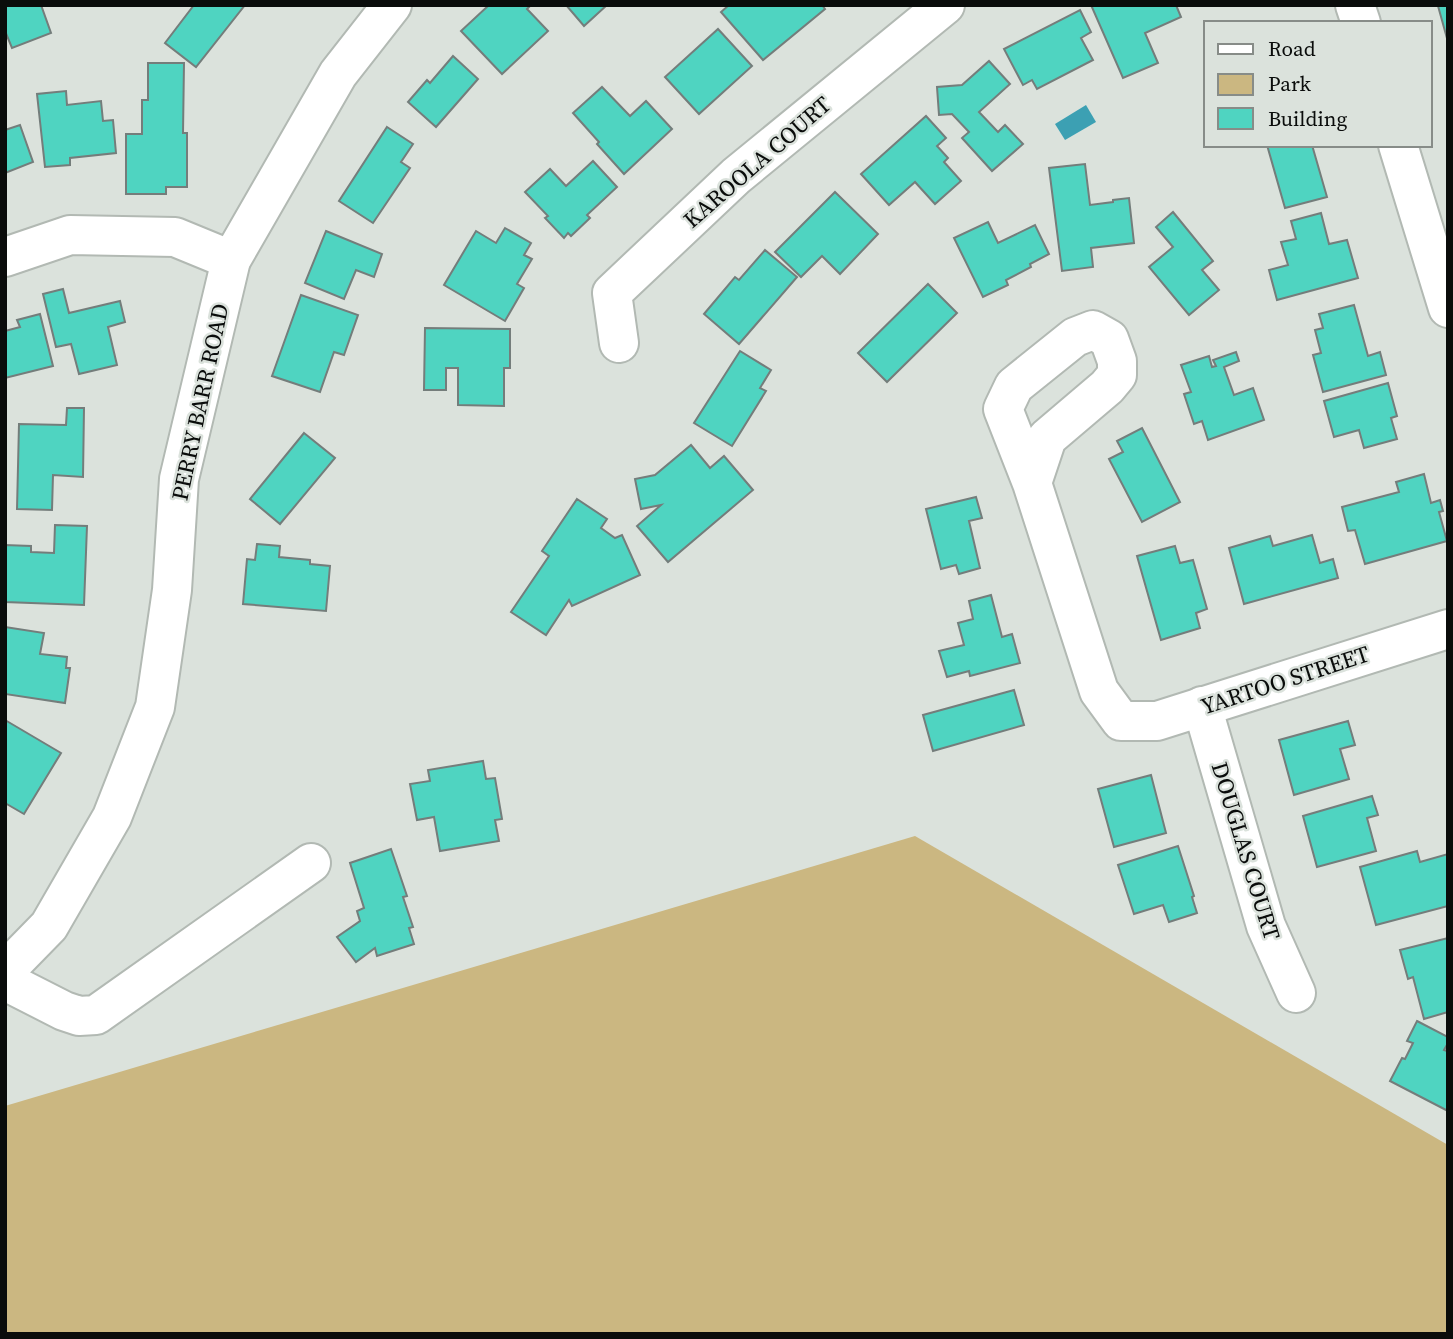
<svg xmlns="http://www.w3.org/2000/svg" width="1453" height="1339" font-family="'Source Serif 4',serif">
  <rect width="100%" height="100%" fill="#dbe2dc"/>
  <path fill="#cbb781" d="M915,836l533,309v189h-1443v-228z"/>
  <path fill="#3ca0b3" d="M1086,105l10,17 -31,18 -10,-16z"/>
  <g fill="#4fd4c1" stroke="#747d7b" stroke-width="2">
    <path d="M5,5h36l10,28 -39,15 -7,-17z"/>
    <path d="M194,5h51l-49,62 -31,-24z"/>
    <path d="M489,5h42l-4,4 21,22 -46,43 -41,-43z"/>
    <path d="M566,5h41l-23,21z"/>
    <path d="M729,5h93l3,4 -62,51 -42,-48z"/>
    <path d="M1091,5h85l5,12 -36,16 13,30 -35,15z"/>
    <path d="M1448,5v37l-10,-36z"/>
    <path d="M1080,10l11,22 -10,6 12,22 -56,29 -5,-9 -9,5 -19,-36z"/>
    <path d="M718,29l34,37 -53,48 -34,-37z"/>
    <path d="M453,56l25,23 -42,48 -28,-25 19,-22 3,3z"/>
    <path d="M989,61l21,23 -31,28 19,20 7,-7 18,19 -31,27 -30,-33 7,-6 -17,-18 -13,1 -2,-28 25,-2z"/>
    <path d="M148,63h36l-1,70h4v54h-21v7h-40v-60h16v-34h6z"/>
    <path d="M602,87l28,29 16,-15 26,28 -48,45 -27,-30 2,-2 -26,-29z"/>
    <path d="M66,91l1,14 34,-4 2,20 10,-1 3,33 -46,5v7l-25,2 -8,-73z"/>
    <path d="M926,116l20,22 -9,8 11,12 -4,4 17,19 -26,23 -20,-22 -26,23 -28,-31z"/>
    <path d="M20,125l13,37 -28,11v-43z"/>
    <path d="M387,127l26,17 -12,18 9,6 -37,55 -34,-22z"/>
    <path d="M1267,145h45l15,52 -42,11z"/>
    <path d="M593,161l24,26 -30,28 3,3 -19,18 -3,-3 -4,5 -19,-20 3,-2 -23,-24 25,-23 16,17z"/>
    <path d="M1085,164l5,41 23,-3v-2l16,-2 5,45 -43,5 2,19 -31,4 -13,-103z"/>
    <path d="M835,192l43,42 -38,40 -18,-18 -21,21 -26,-25z"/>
    <path d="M1173,212l40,49 -11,9 17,20 -30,25 -40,-48 24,-20 -17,-20z"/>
    <path d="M1321,213l8,31 18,-4 11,38 -81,22 -8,-30 19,-5 -7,-23 15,-3 -5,-18z"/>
    <path d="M988,222l10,21 37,-18 14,29 -19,10 1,3 -25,13 2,5 -25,12 -29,-59z"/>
    <path d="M505,228l26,15 -7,12 8,4 -15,25 7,4 -19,33 -61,-36 32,-54 20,12z"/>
    <path d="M326,231l56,23 -8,23 -18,-7 -12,29 -39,-16z"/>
    <path d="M765,250l32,27 -58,67 -35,-30 31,-37 4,3z"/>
    <path d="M928,284l29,29 -70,69 -29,-29z"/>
    <path d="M63,289l6,24 51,-12 5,21 -17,5 9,38 -38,9 -8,-30 -15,3 -13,-53z"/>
    <path d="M301,295l57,20 -14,40 -10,-3 -14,40 -48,-16z"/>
    <path d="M1354,305l14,51 12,-4 6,23 -63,17 -10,-37 8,-2 -6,-23 8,-2 -4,-14z"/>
    <path d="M40,314l13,52 -48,12v-47l15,-4 -3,-7z"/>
    <path d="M425,328l85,1v39h-6v38l-46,-1v-37h-12v22h-22z"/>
    <path d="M740,351l31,19 -11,18 6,3 -34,55 -38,-23z"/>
    <path d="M1236,352l3,9 -15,6 10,28 19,-7 11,32 -56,20 -6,-19 -8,3 -10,-30 7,-2 -10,-27 28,-9 3,11 4,-1 -3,-6z"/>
    <path d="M1388,383l9,33 -6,2 6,21 -33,9 -5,-18 -25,7 -10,-36z"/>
    <path d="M67,408h17l-1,69 -30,-2 -1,35 -35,-1 2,-85 47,1z"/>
    <path d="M1142,428l38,74 -38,20 -33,-63 14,-7 -6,-11z"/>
    <path d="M304,433l31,25 -55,66 -30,-25z"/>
    <path d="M691,445l19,23 14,-12 29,34 -85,72 -31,-36 24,-21 -20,4 -6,-30 20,-4z"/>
    <path d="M1424,474l7,29 9,-3 3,11 -4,1 8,29 -82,23 -10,-34 -7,1 -6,-24 57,-15 -3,-10z"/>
    <path d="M976,497l6,21 -13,3 11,47 -21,6 -3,-9 -15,4 -15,-60z"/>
    <path d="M577,499l30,20 -6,9 14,10 7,-3 18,40 -68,31 -3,-6 -23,35 -35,-23 38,-56 -7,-5z"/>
    <path d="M55,525l32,1 -3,79 -79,-3v-57l26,1v6l23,1z"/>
    <path d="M1312,535l8,28 13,-4 5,19 -94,26 -15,-56 41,-12 3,10z"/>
    <path d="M257,544l23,2 -1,11 31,3v4l20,2 -4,45 -83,-7 4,-45 8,1z"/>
    <path d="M1175,546l5,17 13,-3 14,49 -11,4 4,15 -39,12 -24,-84z"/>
    <path d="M991,595l11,42 10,-3 8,29 -50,13 -1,-5 -22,6 -8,-26 25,-6 -6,-22 15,-4 -4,-18z"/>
    <path d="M5,627l39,6 -4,21 27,3 -1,11h4l-5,35 -60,-9z"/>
    <path d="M1014,690l10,35 -91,26 -10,-36z"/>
    <path d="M5,720l56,33 -37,61 -19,-11z"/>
    <path d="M1348,721l7,24 -15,4 9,30 -55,16 -15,-55z"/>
    <path d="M483,761l3,18 9,-1 7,41 -7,1 4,21 -59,10 -6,-34 -17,3 -7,-36 20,-3 -2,-11z"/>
    <path d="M1151,775l15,58 -52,14 -16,-58z"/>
    <path d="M1372,796l6,19 -11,3 9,33 -59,16 -14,-51z"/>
    <path d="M1178,846l16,50 -2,1 5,16 -28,9 -6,-17 -29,9 -16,-49z"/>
    <path d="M391,849l16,47 -4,1 10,30 -4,1 5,16 -37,12 -2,-8 -19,14 -19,-25 23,-16 -3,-10 7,-3 -14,-45z"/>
    <path d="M1417,851l3,11 28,-8v52l-72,19 -16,-58z"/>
    <path d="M1448,938v74l-24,7 -11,-42 -5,2 -8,-29z"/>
    <path d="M1417,1021l31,16v6l-4,7 3,1 1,-1v61l-58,-30 12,-23 3,1 8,-16 -6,-2z"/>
  </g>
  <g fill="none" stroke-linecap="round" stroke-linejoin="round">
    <defs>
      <g id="minor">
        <path d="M1355,5l6,18"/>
        <path d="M1398,145l50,163"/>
        <path d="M5,257l65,-22 105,2 56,23"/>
        <path d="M619,343l-7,-50 124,-117 209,-171"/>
        <path d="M1032,483l15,-45 60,-51 10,-12v-14l-8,-22 -16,-9 -18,7 -61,49 -11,23 29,74 67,208 22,30h36l291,-92"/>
        <path d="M1202,706l64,220 30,67"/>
        <path d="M5,971l44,-45 63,-109 43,-110 17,-117 7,-111 52,-219 107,-186 54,-69"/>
        <path d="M5,981l59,30 15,5 17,-1 215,-152"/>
      </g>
    </defs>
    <use href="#minor" stroke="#b2b9b3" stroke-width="42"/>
    <use href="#minor" stroke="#fff" stroke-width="38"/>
  </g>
  <g text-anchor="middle" stroke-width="5" stroke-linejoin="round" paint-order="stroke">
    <g font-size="23" fill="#0a0c0b" stroke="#dbe2dc">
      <text transform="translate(757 162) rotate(-41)" y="8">KAROOLA COURT</text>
      <text transform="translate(200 402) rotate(-78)" y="8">PERRY BARR ROAD</text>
      <text transform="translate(1285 680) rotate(-18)" y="8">YARTOO STREET</text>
      <text transform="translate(1246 851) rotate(73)" y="8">DOUGLAS COURT</text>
    </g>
  </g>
  <rect width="1453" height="1339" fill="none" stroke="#0a0c0b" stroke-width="14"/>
  <rect x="1204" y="21" width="228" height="126" fill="#dbe2dc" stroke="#878c88" stroke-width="2"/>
  <rect x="1218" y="44" width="35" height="10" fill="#ffffff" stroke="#878c88" stroke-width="2"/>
  <text x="1268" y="56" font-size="21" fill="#0a0c0b">Road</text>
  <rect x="1218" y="74" width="35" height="21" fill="#cbb781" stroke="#878c88" stroke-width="2"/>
  <text x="1268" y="91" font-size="21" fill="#0a0c0b">Park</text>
  <rect x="1218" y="108" width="35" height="21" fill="#4fd4c1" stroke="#878c88" stroke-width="2"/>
  <text x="1268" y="126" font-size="21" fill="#0a0c0b">Building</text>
</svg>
